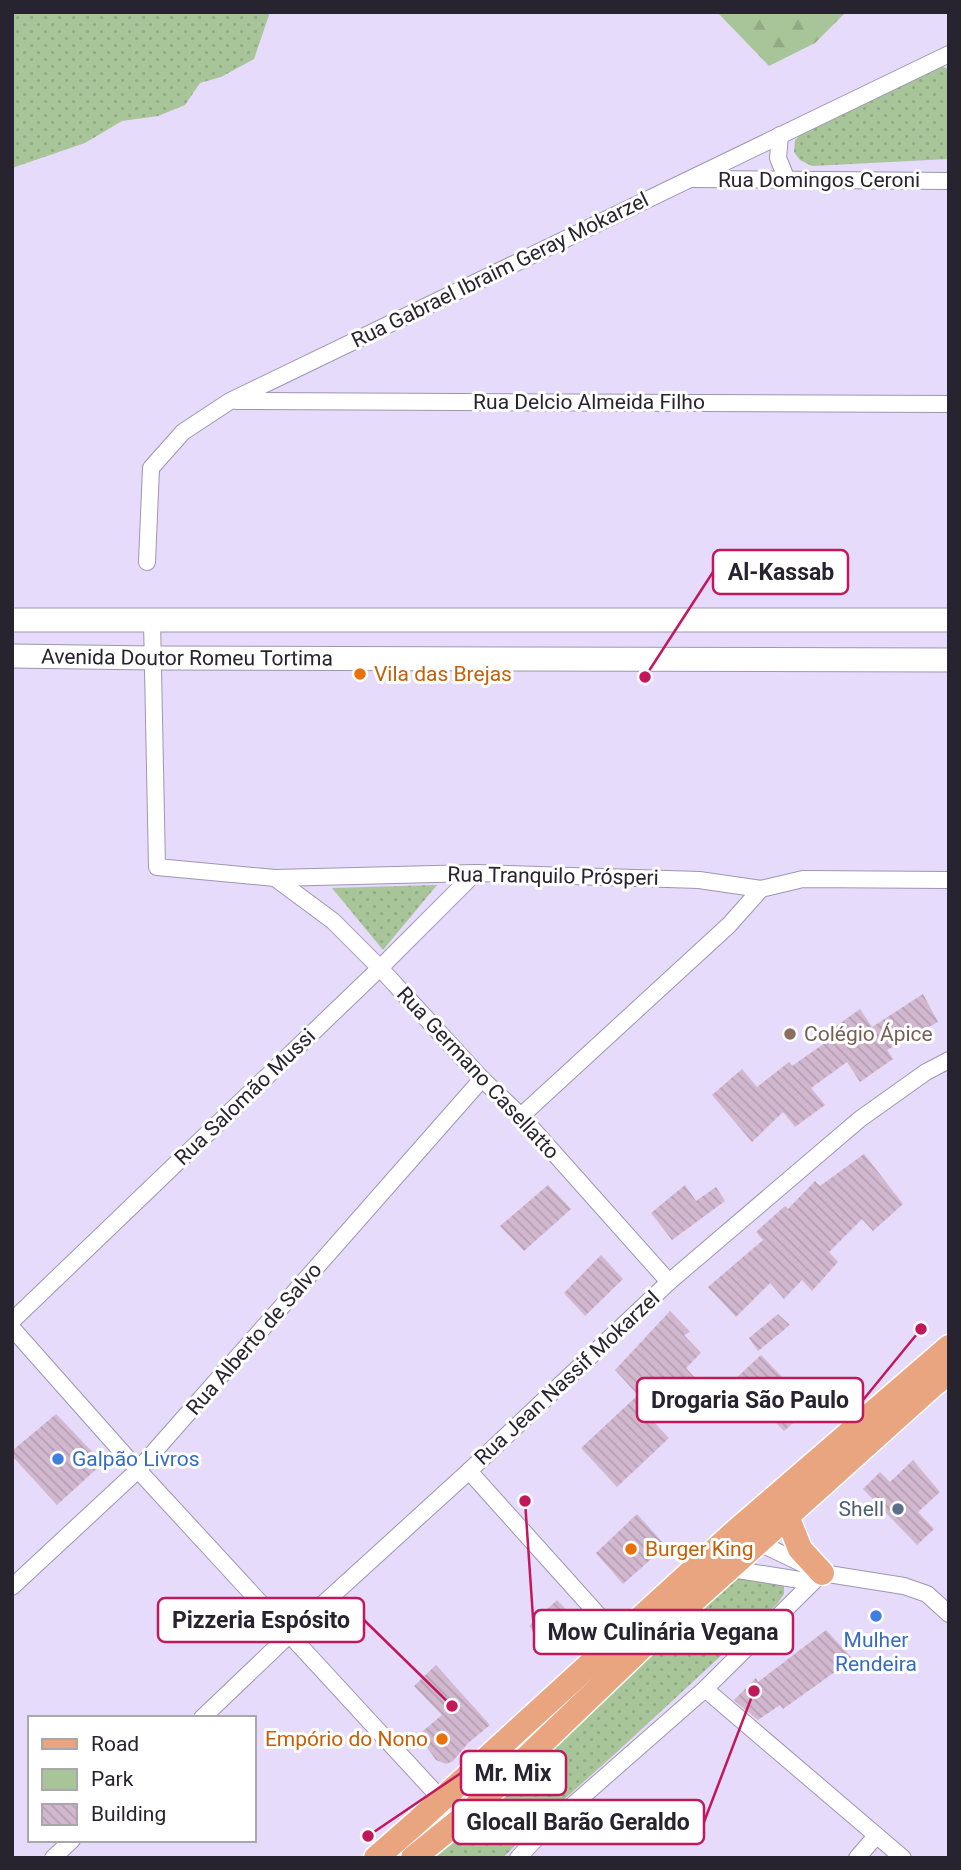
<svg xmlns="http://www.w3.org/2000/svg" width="961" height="1870" font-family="Roboto,sans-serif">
  <defs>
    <pattern id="green-dots" width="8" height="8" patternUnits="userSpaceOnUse" patternTransform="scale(1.75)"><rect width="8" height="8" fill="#a8c59a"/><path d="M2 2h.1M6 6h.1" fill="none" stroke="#91a985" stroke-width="1.8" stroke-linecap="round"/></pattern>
    <pattern id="forest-firs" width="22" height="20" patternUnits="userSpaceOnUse" patternTransform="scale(1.75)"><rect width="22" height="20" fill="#a8c59a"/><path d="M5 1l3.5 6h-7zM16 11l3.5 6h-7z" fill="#91a985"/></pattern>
    <pattern id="building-back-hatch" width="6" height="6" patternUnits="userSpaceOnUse" patternTransform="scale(1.75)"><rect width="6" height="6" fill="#d2b8cf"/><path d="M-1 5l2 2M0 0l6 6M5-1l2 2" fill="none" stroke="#b49eb2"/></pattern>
  </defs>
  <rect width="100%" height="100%" fill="#e6dbfa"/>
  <g fill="url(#green-dots)">
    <path d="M12,12h258l-16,47 -33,18 -21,6 -15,22 -27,11 -36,5 -37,22 -73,25z"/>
    <path d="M940,66l9,3v90l-137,7 -12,-6 -6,-8 1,-12 8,-8z"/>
    <path d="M437,885l-54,65 -51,-62z"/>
    <path d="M736,1578l48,8v8l-7,10 -159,147 -88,79 -27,28h-71z"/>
  </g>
  <path fill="url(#forest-firs)" d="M717,12h129l-31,31 -46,23z"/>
  <g fill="url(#building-back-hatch)">
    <path d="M923,994l15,28 -51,28 6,9 -33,23 -13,-20 -36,26 14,17 -30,22 -12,-15 -31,30 -40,-47 30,-26 15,18 32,-25 3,4 40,-28 -4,-6 32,-23 12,18z"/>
    <path d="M864,1154l39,50 -30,27 -11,-12 -33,33 9,10 -26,29 -10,-11 -18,19 -14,-16 -34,34 -28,-30 55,-47 -7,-8 29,-26 3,3 27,-28 5,5z"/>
    <path d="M548,1185l23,24 -47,42 -24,-25z"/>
    <path d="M685,1185l11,16 20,-14 9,14 -53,39 -21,-27z"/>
    <path d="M601,1255l22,24 -38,37 -21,-23z"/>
    <path d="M670,1311l20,21 -6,3 17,18 -15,15 10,11 -44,41 17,18 -52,49 -36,-39 57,-53 -23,-25z"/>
    <path d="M778,1314l12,11 -32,26 -9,-13z"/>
    <path d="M761,1355l50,52 -27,24 -50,-51z"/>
    <path d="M56,1414l47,49 -46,42 -45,-49v-5z"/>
    <path d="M913,1460l27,32 -22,20 16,17 -17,16 -54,-56 17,-17 10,10z"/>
    <path d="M637,1514l29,32 -43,38 -27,-31z"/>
    <path d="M557,1600l15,16v16l-20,18 -23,-24z"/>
    <path d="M826,1630l27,29 -70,50 -3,-4 -22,15 -24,-20 22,-22 2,4z"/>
    <path d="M436,1665l54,60 -22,18 -15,18 -7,3 -10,-4 -18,-25 24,-20 -28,-29z"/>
  </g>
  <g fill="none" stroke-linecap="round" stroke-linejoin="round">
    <defs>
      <g id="street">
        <path d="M780,135l-2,23 9,22"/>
        <path d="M692,179l257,2"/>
        <path d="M236,401l713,3"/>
        <path d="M147,562l4,-94 32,-36 47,-31 719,-347"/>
        <path d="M152,620l5,247 118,11 200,-5 224,7 62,9 42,-10 146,1"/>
        <path d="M275,878l58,43 47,47 102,111 39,37 148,166"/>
        <path d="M521,1116l208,-191 32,-36"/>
        <path d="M12,1321l368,-353 95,-95"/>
        <path d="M12,1328l126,142 304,330"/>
        <path d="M469,1471l150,167"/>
        <path d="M751,1539l71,34 82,13 23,8 22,20"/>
        <path d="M731,1569l69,11 20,-6"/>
        <path d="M12,1587l126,-117 344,-391"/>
        <path d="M705,1689l198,169"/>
        <path d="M202,1718l87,-83 180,-164 200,-189 191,-163 66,-47 23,-12"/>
        <path d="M53,1858l19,-18"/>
        <path d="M518,1858l24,-26 163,-143 117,-116"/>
        <path d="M857,1858l19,-22"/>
      </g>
      <g id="secondary">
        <path d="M12,620h937"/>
        <path id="s1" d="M12,656l141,2 796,2"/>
      </g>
      <g id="primary">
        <path d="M787,1516l13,33 22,24"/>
        <path d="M376,1858l41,-36 319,-291 213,-184"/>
        <path d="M413,1858l57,-46 174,-167 289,-260 16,-12"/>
      </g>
    </defs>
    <use href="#street" stroke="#9f95b2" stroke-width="18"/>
    <use href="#secondary" stroke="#9f95b2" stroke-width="25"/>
    <use href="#primary" stroke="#fff" stroke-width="27"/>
    <use href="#street" stroke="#fff" stroke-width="16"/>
    <use href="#secondary" stroke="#fff" stroke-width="23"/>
    <use href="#primary" stroke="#e9a580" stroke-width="24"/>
  </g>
  <g fill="#e8710a" stroke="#fff" stroke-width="2.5">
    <circle cx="360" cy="674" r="7"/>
    <circle cx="631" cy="1549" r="7"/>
    <circle cx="442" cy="1739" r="7"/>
  </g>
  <circle fill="#8d6e63" stroke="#fff" stroke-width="2.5" cx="790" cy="1034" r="7"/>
  <g fill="#3f7fe0" stroke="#fff" stroke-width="2.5">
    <circle cx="58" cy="1459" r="7"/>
    <circle cx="876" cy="1616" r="7"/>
  </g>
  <circle fill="#5c6f8a" stroke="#fff" stroke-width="2.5" cx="898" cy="1509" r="7"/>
  <g text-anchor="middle" stroke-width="6" stroke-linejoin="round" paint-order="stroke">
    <g font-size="21" fill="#27232f" stroke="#fff">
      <text x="819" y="187">Rua Domingos Ceroni</text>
      <text transform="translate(500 270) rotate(-26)" y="7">Rua Gabrael Ibraim Geray Mokarzel</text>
      <text x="589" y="409">Rua Delcio Almeida Filho</text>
      <text dy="7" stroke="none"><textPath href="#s1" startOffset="175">Avenida Doutor Romeu Tortima</textPath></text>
      <text transform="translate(553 876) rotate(1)" y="7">Rua Tranquilo Prósperi</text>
      <text transform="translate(478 1073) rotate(47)" y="7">Rua Germano Casellatto</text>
      <text transform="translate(245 1097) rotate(-44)" y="7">Rua Salomão Mussi</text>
      <text transform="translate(254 1339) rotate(-49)" y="7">Rua Alberto de Salvo</text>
      <text transform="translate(567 1378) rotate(-43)" y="7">Rua Jean Nassif Mokarzel</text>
    </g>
    <g font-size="21" fill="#c56008" stroke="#fff" text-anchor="start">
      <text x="374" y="681">Vila das Brejas</text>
      <text x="645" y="1556">Burger King</text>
      <text x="428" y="1746" text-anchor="end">Empório do Nono</text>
    </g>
    <g font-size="21" fill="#785e54" stroke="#fff" text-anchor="start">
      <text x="804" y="1041">Colégio Ápice</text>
    </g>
    <g font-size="21" fill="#366cbe" stroke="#fff" text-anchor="start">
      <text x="72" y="1466">Galpão Livros</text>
      <text x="876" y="1647" text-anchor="middle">Mulher<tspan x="876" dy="24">Rendeira</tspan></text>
    </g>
    <g font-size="21" fill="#4e5e75" stroke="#fff" text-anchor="end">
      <text x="884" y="1516">Shell</text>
    </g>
  </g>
  <path fill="none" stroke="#c2185b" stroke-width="2.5" d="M645 677L713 572M921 1329L863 1400M452 1706L364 1620M525 1501L534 1632M368 1836L461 1773M754 1691L704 1822"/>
  <g fill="#c2185b" stroke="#fff" stroke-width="2.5">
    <circle cx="645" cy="677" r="7"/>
    <circle cx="921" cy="1329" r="7"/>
    <circle cx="452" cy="1706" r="7"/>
    <circle cx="525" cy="1501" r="7"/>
    <circle cx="368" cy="1836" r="7"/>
    <circle cx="754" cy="1691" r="7"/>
  </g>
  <g fill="#fff" stroke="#c2185b" stroke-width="2.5">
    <rect x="713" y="550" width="135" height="44" rx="7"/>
    <rect x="637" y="1378" width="226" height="44" rx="7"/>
    <rect x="158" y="1598" width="206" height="44" rx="7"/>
    <rect x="534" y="1610" width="259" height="44" rx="7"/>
    <rect x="461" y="1751" width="105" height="44" rx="7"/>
    <rect x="453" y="1800" width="251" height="44" rx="7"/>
  </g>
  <g font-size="23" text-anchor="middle" font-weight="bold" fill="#27232f">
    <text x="781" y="580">Al-Kassab</text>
    <text x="750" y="1408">Drogaria São Paulo</text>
    <text x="261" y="1628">Pizzeria Espósito</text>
    <text x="663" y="1640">Mow Culinária Vegana</text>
    <text x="513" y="1781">Mr. Mix</text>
    <text x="578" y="1830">Glocall Barão Geraldo</text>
  </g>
  <rect width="961" height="1870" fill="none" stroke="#27232f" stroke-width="28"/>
  <rect x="28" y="1716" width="228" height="126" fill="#ffffff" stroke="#a9a7ac" stroke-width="2"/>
  <rect x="42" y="1739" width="35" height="10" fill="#e9a580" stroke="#a9a7ac" stroke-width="2"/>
  <text x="91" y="1751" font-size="21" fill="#27232f">Road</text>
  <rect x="42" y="1769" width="35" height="21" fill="#a8c59a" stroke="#a9a7ac" stroke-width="2"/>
  <text x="91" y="1786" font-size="21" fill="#27232f">Park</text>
  <rect x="42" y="1804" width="35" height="21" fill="url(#building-back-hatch)" stroke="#a9a7ac" stroke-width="2"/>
  <text x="91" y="1821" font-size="21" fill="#27232f">Building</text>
</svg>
